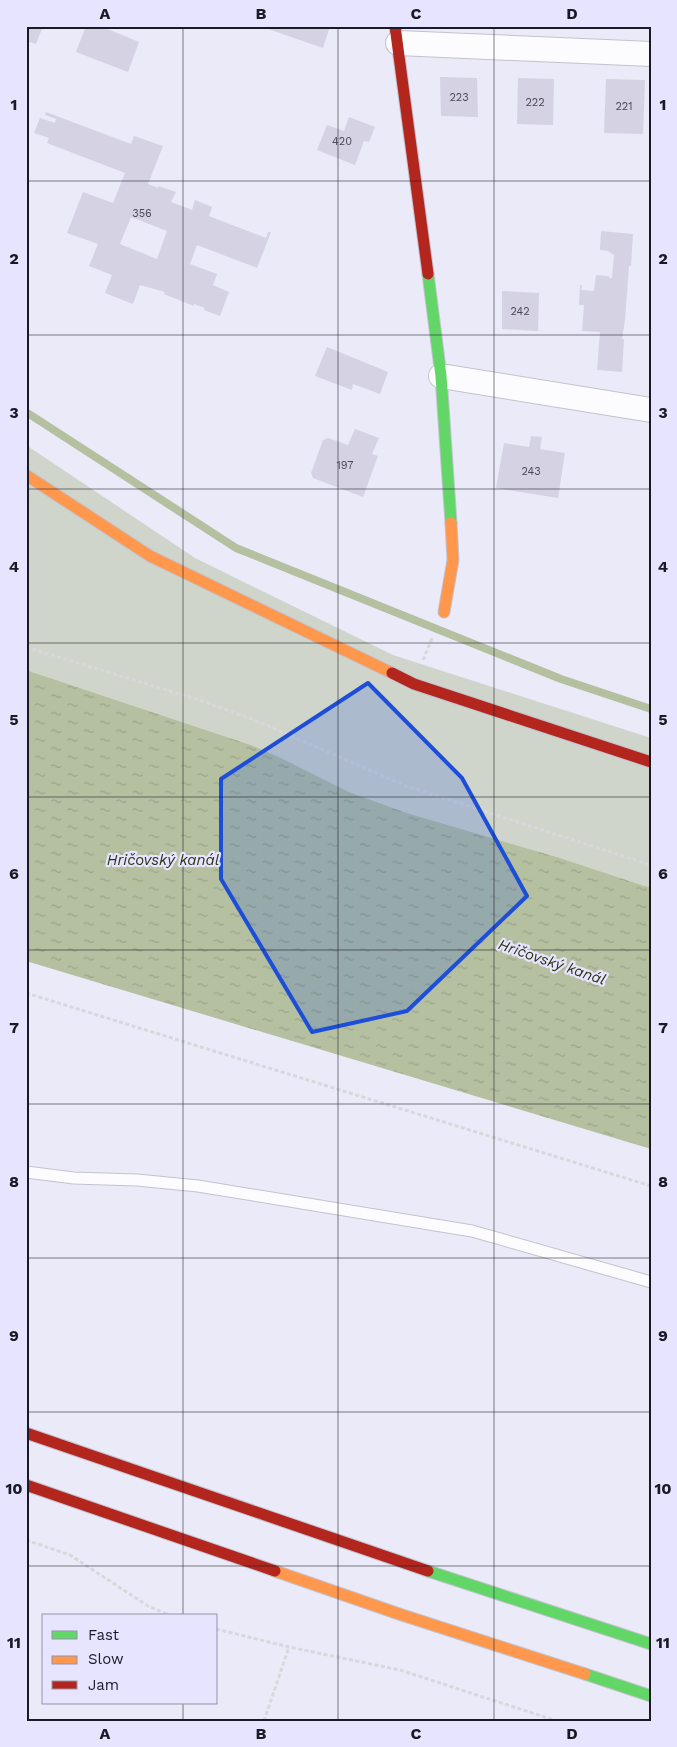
<svg xmlns="http://www.w3.org/2000/svg" width="677" height="1747" font-family="'Work Sans',sans-serif">
  <defs>
    <pattern id="water-ripples" width="26" height="14" patternUnits="userSpaceOnUse" patternTransform="scale(1.25)"><rect width="26" height="14" fill="#b4c0a0"/><path d="M2 4q2-2 4 0t4 0M15 11q2-2 4 0t4 0" fill="none" stroke="#9aa48a"/></pattern>
  </defs>
  <rect width="100%" height="100%" fill="#ebeaf9"/>
  <path fill="#cfd5ca" d="M26,445l169,113 198,97 258,83v150l-94,-31 -150,-44 -58,-21 -70,-35 -28,-12 -225,-75z"/>
  <path fill="url(#water-ripples)" d="M26,670l225,75 28,12 70,35 58,21 150,44 94,31v261l-625,-188z"/>
  <g fill="none" stroke-linecap="round" stroke-linejoin="round">
    <path stroke="#b4c0a0" stroke-width="8" d="M26,412l210,136 325,131 90,30"/>
  </g>
  <g fill="#d4d2e3" fill-rule="evenodd">
    <path d="M26,26h17l-7,18 -10,-3z"/>
    <path d="M86,26h14l39,16 -11,30 -52,-20z"/>
    <path d="M269,26h61l-7,22 -55,-19z"/>
    <path d="M440,77l37,1 1,39 -37,-1z"/>
    <path d="M518,78l36,1 -1,46 -36,-1z"/>
    <path d="M606,79l39,1 -2,54 -39,-1z"/>
    <path d="M46,112l85,32 3,-8 29,10 -15,38 10,4v-2l18,6 -5,10 21,8 3,-10 17,7 -3,9 57,22 2,-6h3l-14,36 -60,-23 -7,19 27,10 -4,11 16,7 -9,24 -16,-6 1,-2 -11,-4v2l-30,-12 1,-2 -25,-7 -7,19 -28,-11 7,-18 -23,-9 9,-22 -31,-11 16,-41 30,11 12,-30 -78,-30 2,-5 -15,-5 6,-15 15,5 1,-4 -11,-4zM131,217l36,14 -10,28 -37,-15z"/>
    <path d="M349,117l26,10 -6,15 -5,-1 -9,24 -38,-15 10,-25 17,6z"/>
    <path d="M601,231l32,3 -2,32h-2l-4,54 -3,19h2l-2,33 -25,-2 3,-38 -18,-1 2,-26h-5l1,-20h2l-1,5 13,1 2,-16 13,1v2h3l2,-23 -6,-4 -8,-1z"/>
    <path d="M502,291l37,2 -1,38 -36,-2z"/>
    <path d="M327,347l61,25 -8,22 -27,-10 -1,6 -37,-14z"/>
    <path d="M355,429l24,9 -7,16 6,2 -15,41 -50,-19 -2,-5 12,-33 5,-2 20,7z"/>
    <path d="M531,436l11,1 -2,12 25,4 -7,45 -62,-10 8,-45 25,4z"/>
  </g>
  <g fill="none" stroke-linecap="round" stroke-linejoin="round">
    <defs>
      <path id="lane" d="M26,1172l48,6 63,2 61,6 274,45 179,51"/>
      <g id="street">
        <path d="M398,43l253,11"/>
        <path d="M441,376l210,34"/>
      </g>
      <g id="fast">
        <path d="M428,274l13,102 10,147"/>
        <path d="M428,1571l223,73"/>
        <path d="M585,1674l66,22"/>
      </g>
      <g id="slow">
        <path d="M26,475l124,81 242,117"/>
        <path d="M444,612l9,-52 -2,-37"/>
        <path d="M275,1571l124,43 186,60"/>
      </g>
      <g id="jam">
        <path d="M395,26l33,248"/>
        <path d="M392,673l22,11 237,78"/>
        <path d="M26,1433l402,138"/>
        <path d="M26,1485l249,86"/>
      </g>
    </defs>
    <use href="#lane" stroke="#c3c2cf" stroke-width="13"/>
    <use href="#street" stroke="#c3c2cf" stroke-width="26"/>
    <use href="#fast" stroke="#c3c2cf" stroke-width="13"/>
    <use href="#slow" stroke="#c3c2cf" stroke-width="13"/>
    <use href="#jam" stroke="#c3c2cf" stroke-width="13"/>
    <g stroke="#d8d8dc" stroke-width="3" stroke-dasharray="4 2.5" stroke-linecap="butt">
      <path d="M26,647l173,53 53,19 154,67 245,79"/>
      <path d="M423,660l10,-24"/>
      <path d="M26,993l625,193"/>
      <path d="M26,1540l44,15 78,51 24,10"/>
      <path d="M216,1629l73,18 111,23 157,51"/>
      <path d="M264,1721l25,-74"/>
    </g>
    <use href="#lane" stroke="#fcfcfe" stroke-width="11"/>
    <use href="#street" stroke="#fcfcfe" stroke-width="24"/>
    <use href="#fast" stroke="#63d668" stroke-width="11"/>
    <use href="#slow" stroke="#ff974d" stroke-width="11"/>
    <use href="#jam" stroke="#b3261e" stroke-width="11"/>
  </g>
  <path fill="#1d4ed8" fill-opacity="0.2" stroke="#1d4ed8" stroke-width="4" stroke-linejoin="round" d="M368,683l94,95 65,118 -120,115 -95,21 -91,-153v-100z"/>
  <path fill="none" stroke="#1a1925" stroke-width="1" stroke-opacity="0.55" d="M183,26v1590M338,26v1695M494,26v1695M26,181h625M26,335h625M26,489h625M26,643h625M26,797h625M26,950h625M26,1104h625M26,1258h625M26,1412h625M26,1566h625M183,1703v18"/>
  <g text-anchor="middle" stroke-width="4.5" stroke-linejoin="round" paint-order="stroke">
    <g font-size="11" fill="#4a4856">
      <text x="459" y="101">223</text>
      <text x="535" y="106">222</text>
      <text x="624" y="110">221</text>
      <text x="342" y="145">420</text>
      <text x="142" y="217">356</text>
      <text x="520" y="315">242</text>
      <text x="345" y="469">197</text>
      <text x="531" y="475">243</text>
    </g>
    <g font-size="15" font-style="italic" fill="#29340c" stroke="#e6e4ff">
      <text x="163" y="865">Hričovský kanál</text>
      <text transform="translate(552 962) rotate(19)" y="5">Hričovský kanál</text>
    </g>
  </g>
  <rect width="677" height="1747" fill="none" stroke="#e6e4ff" stroke-width="55"/>
  <rect x="42" y="1614" width="175" height="90" fill="#e6e4ff" stroke="#9493a8"/>
  <rect x="52" y="1631" width="25" height="8" fill="#63d668" stroke="#9493a8"/>
  <text x="88" y="1640" font-size="15" fill="#1a1925">Fast</text>
  <rect x="52" y="1656" width="25" height="8" fill="#ff974d" stroke="#9493a8"/>
  <text x="88" y="1664" font-size="15" fill="#1a1925">Slow</text>
  <rect x="52" y="1681" width="25" height="8" fill="#b3261e" stroke="#9493a8"/>
  <text x="88" y="1690" font-size="15" fill="#1a1925">Jam</text>
  <rect x="28" y="28" width="622" height="1692" fill="none" stroke="#1a1925" stroke-width="2"/>
  <g font-size="16" text-anchor="middle" font-weight="bold" fill="#1a1925">
    <text x="105" y="19">A</text>
    <text x="261" y="19">B</text>
    <text x="416" y="19">C</text>
    <text x="572" y="19">D</text>
    <text x="14" y="110">1</text>
    <text x="663" y="110">1</text>
    <text x="14" y="264">2</text>
    <text x="663" y="264">2</text>
    <text x="14" y="418">3</text>
    <text x="663" y="418">3</text>
    <text x="14" y="572">4</text>
    <text x="663" y="572">4</text>
    <text x="14" y="725">5</text>
    <text x="663" y="725">5</text>
    <text x="14" y="879">6</text>
    <text x="663" y="879">6</text>
    <text x="14" y="1033">7</text>
    <text x="663" y="1033">7</text>
    <text x="14" y="1187">8</text>
    <text x="663" y="1187">8</text>
    <text x="14" y="1341">9</text>
    <text x="663" y="1341">9</text>
    <text x="14" y="1494">10</text>
    <text x="663" y="1494">10</text>
    <text x="14" y="1648">11</text>
    <text x="663" y="1648">11</text>
    <text x="105" y="1739">A</text>
    <text x="261" y="1739">B</text>
    <text x="416" y="1739">C</text>
    <text x="572" y="1739">D</text>
  </g>
</svg>
